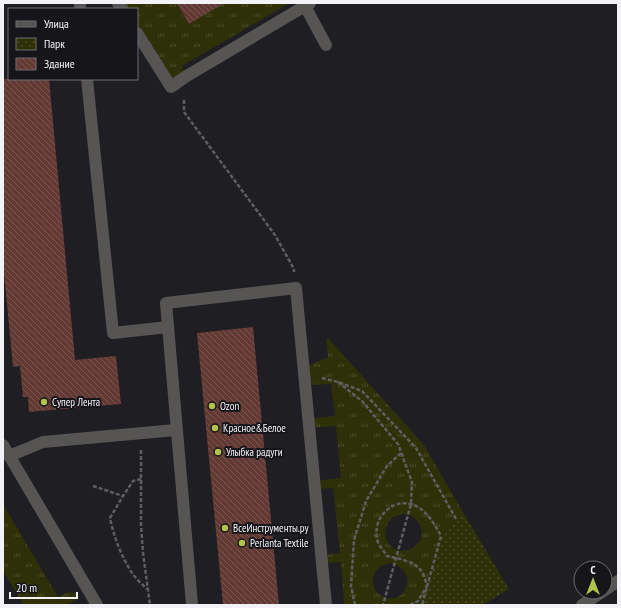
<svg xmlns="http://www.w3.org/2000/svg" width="621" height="608" font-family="'PT Sans Narrow',sans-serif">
  <defs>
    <pattern id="grass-tufts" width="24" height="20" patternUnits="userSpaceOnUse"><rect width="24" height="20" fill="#2e3007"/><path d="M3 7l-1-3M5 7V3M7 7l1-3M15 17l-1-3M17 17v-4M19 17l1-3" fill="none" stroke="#4d4e2c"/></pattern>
    <pattern id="park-dots" width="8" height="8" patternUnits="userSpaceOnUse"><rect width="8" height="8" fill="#2e3007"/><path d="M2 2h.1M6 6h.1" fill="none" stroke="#4d4e2c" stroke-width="1.8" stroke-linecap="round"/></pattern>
    <pattern id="building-back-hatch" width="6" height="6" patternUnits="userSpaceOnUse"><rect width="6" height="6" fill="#623933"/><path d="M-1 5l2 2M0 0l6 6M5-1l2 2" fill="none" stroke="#795651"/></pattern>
  </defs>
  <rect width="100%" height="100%" fill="#1e1e23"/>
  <g fill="url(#grass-tufts)" fill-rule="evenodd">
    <path d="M118,3h59l12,21 36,-21h65l-108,63 3,11 -14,10 -34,-54v-24h-15z"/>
    <path d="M326,339h3l95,106 39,67 -22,24 -19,69h-78l-3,-43 -19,1v-8l18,-2 -7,-65 -18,1 -1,-8 27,-3 -5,-52 -27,2 -1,-9 27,-3 -4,-32 -26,1 -1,-17 24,-11zM401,514c24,0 29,31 6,36 -23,6 -32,-29 -6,-36zM391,563c30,8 14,45 -9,33 -4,-2 -7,-5 -8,-9 -5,-13 5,-22 17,-24z"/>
    <path d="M3,504l55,93c7,-3 10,-7 19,-3l2,4 -12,7h-43l-21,-34z"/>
  </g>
  <path fill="url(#park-dots)" d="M463,512l46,77 -26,16h-61l19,-69z"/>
  <g fill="url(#building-back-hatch)">
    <path d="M177,3h48l-36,21z"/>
    <path d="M3,79h46l26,281 41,-4 5,48 -92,8 -1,-15h-5l-3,-31 -7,1 -10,-105z"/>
    <path d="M253,327l26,278h-56l-26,-272z"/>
  </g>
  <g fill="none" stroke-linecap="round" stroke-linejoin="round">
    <g stroke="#5e5e62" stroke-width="2.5" stroke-dasharray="4 2" stroke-linecap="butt">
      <path d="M184,100v12l91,123 19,34v3"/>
      <path d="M322,378l16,4 24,9 54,57 40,71"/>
      <path d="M338,382l24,19 36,43 14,38 -1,22 -28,101"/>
      <path d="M141,450v75l2,28 7,52"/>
      <path d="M141,479l-8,2 -10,15 -13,22c4,19 11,38 22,55 4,6 10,11 15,16"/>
      <path d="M93,486l30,10"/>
      <path d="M355,605l-4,-19 3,-46 12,-39 21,-35 14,-13"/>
      <path d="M374,605h6"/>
      <path d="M410,605l8,-4 9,-15c-1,-4 -2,-8 -4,-12 -6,-13 -24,-15 -36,-18 -3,-5 -9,-11 -10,-17 -5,-22 18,-45 41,-32 10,6 17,18 23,29l-19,69"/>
    </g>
    <g stroke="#575454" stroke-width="12">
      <path d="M80,3v6"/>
      <path d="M118,3l4,6"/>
      <path d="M305,6l21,39"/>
      <path d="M137,33l34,54 14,-10 125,-74"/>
      <path d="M87,79l26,254 55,-6"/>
      <path d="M9,456l34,-14 133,-12"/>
      <path d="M605,590l13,-9"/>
      <path d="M192,605l-26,-302 130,-15 30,317"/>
      <path d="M582,605l20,-13"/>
    </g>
    <path stroke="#575454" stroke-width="12" d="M3,445l94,160"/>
  </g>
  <g fill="#b2c34c" stroke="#15151a" stroke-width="1.5">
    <circle cx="44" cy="402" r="4"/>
    <circle cx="212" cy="406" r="4"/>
    <circle cx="215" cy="428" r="4"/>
    <circle cx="218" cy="452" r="4"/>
    <circle cx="225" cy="528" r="4"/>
    <circle cx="242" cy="543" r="4"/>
  </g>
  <g text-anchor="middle" stroke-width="4" stroke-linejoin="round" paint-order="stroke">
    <g font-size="11" fill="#f3f2f6" stroke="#15151a" text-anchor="start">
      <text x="52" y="406">Супер Лента</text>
      <text x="220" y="410">Ozon</text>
      <text x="223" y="432">Красное&amp;Белое</text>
      <text x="226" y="456">Улыбка радуги</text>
      <text x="233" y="532">ВсеИнструменты.ру</text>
      <text x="250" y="547">Perlanta Textile</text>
    </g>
  </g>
  <rect width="621" height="608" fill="none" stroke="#f3f2f6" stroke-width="8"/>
  <rect x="8" y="8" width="130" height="72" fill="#15151a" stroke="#6e6d72"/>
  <rect x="16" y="21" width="20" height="6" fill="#575454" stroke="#6e6d72"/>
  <text x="44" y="28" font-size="12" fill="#f3f2f6">Улица</text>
  <rect x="16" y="38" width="20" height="12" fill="url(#park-dots)" stroke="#6e6d72"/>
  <text x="44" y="48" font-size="12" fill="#f3f2f6">Парк</text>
  <rect x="16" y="58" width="20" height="12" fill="url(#building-back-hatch)" stroke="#6e6d72"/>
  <text x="44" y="68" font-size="12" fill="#f3f2f6">Здание</text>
  <g transform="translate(593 580)"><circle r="19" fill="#15151a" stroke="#6e6d72"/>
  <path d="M0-3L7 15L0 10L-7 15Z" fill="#b2c34c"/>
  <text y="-6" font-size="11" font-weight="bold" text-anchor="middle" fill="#f3f2f6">С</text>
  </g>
  <path d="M10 592v6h67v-6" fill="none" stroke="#f3f2f6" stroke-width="2"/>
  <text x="16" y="592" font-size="12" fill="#f3f2f6" stroke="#15151a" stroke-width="3" paint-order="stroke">20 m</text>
</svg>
